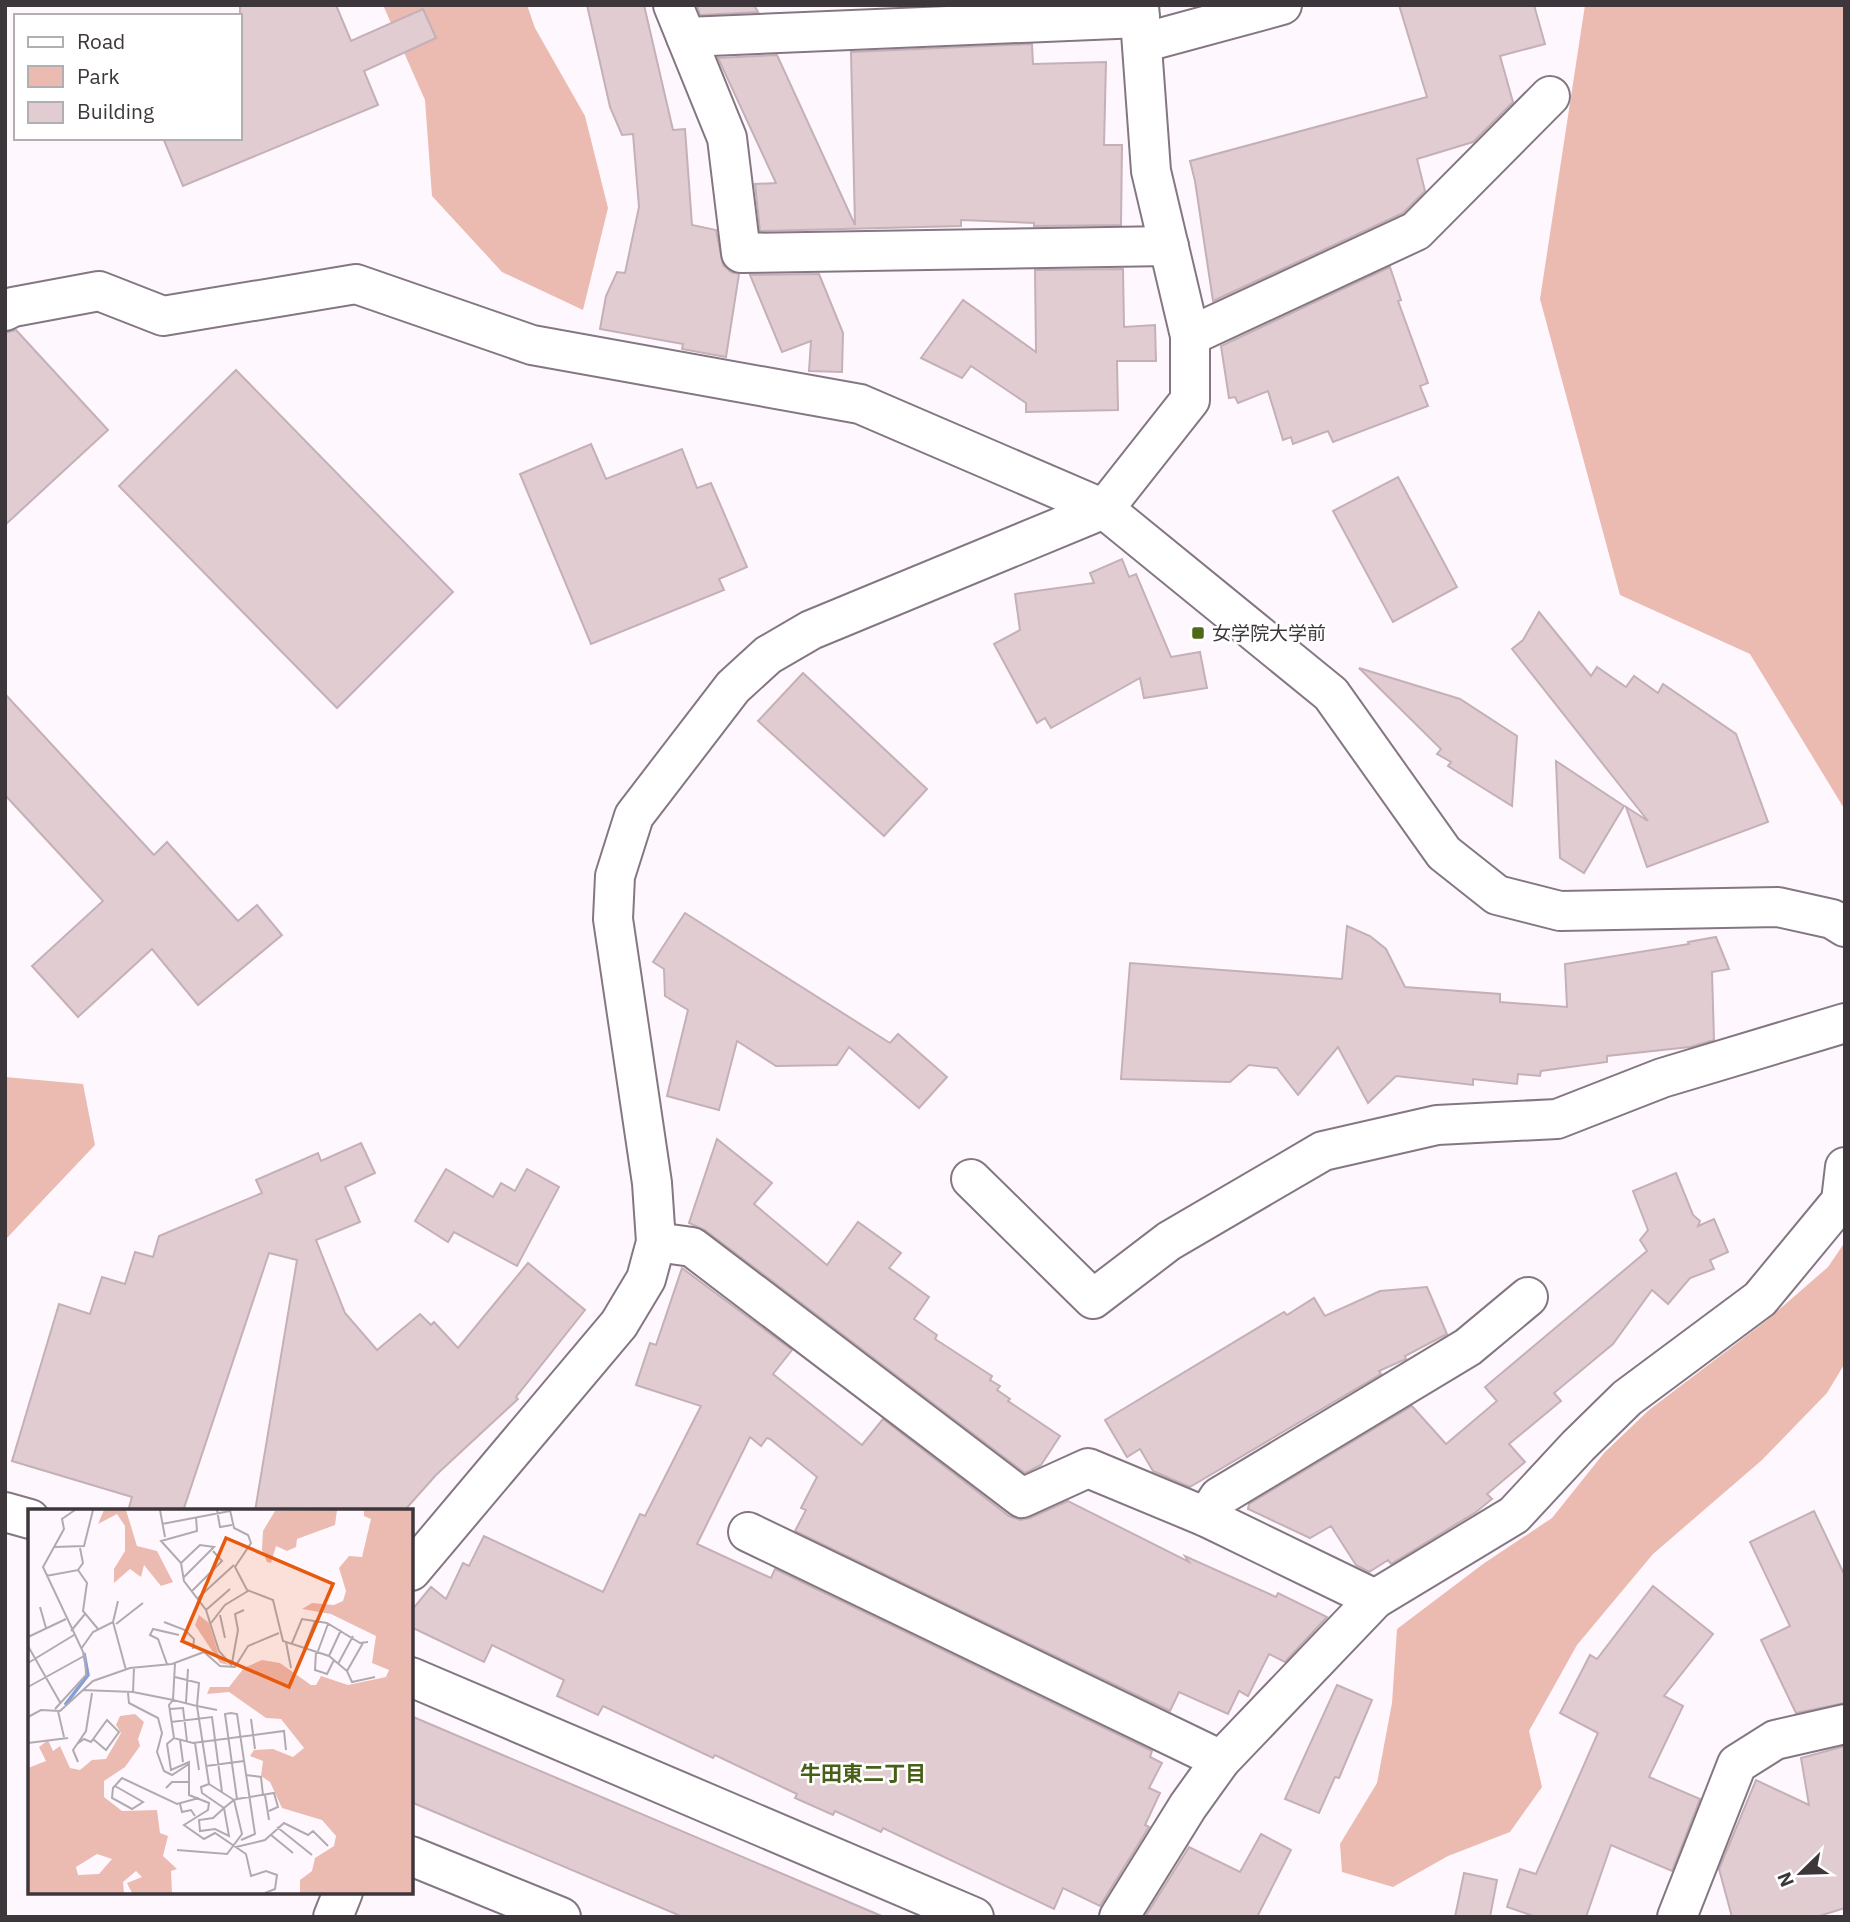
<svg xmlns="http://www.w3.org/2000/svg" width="1850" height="1922" font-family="'IBM Plex Sans','Noto Sans JP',sans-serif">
  <rect width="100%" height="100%" fill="#fef8fe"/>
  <g fill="#ebbab1">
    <path d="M383,5h144l8,23 50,88 23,92 -25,102 -81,-38 -70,-76 -7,-96z"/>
    <path d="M1585,5h260v805l-95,-156 -130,-59 -80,-296z"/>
    <path d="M5,1077l78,7 12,61 -90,95z"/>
    <path d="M1845,1242v121l-18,30 -65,67 -109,94 -76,91 -48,86 13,56 -32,45 -62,24 -55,31 -51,-15 -2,-28 37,-61 15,-80 5,-74 86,-65 69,-46 52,-65 45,-43 117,-89 62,-54z"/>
  </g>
  <g fill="#e1ccd2" stroke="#c4b0b6" stroke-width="2">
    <path d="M240,5h96l15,36 72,-32 13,29 -72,33 14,34 -195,81 -20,-48h77z"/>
    <path d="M587,5h57l29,125 12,-1 7,96 24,5 7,35 8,7 8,2 -13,83 -44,-8 1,-5 -83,-15 6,-33 11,-24 8,1 14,-66 -6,-73 -11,1 -12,-28z"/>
    <path d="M697,5h57l4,7 -58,3z"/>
    <path d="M1399,5h135l11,39 -45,12 13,46 -40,40 -56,17 8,32 -22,22 -190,88 -18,-120 -5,-20 237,-64z"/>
    <path d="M1032,44l1,20 73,-2 -2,83h18l-1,80 -87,1v-3l-73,-3v6l-201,5 -5,-47 21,-1 -58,-125 59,-3 78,170 -4,-173z"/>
    <path d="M1390,267l11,33 -3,1 30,82 -8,3 8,20 -95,36 -5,-11 -35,13 -2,-7 -8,3 -15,-49 -30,12 -3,-6 -6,1 -8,-52z"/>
    <path d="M1123,269l1,58 31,-2 1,36h-39l1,49 -92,2v-9l-55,-37 -9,12 -41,-20 42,-58 73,52 -1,-82z"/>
    <path d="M819,274l24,59 -1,39 -33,-1 2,-30 -29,11 -32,-77z"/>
    <path d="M16,330l92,100 -103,95v-192z"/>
    <path d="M236,370l217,222 -116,116 -218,-222z"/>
    <path d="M591,444l15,35 76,-30 15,39 14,-5 36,84 -28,12 5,11 -133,54 -71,-170z"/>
    <path d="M1398,477l59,110 -64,35 -60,-111z"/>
    <path d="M1122,559l7,18 7,-3 35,83 29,-5 7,36 -63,10 -4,-20 -89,50 -6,-10 -8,5 -43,-79 26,-14 -5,-36 79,-11 -4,-10z"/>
    <path d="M1539,612l52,64 6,-9 29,20 8,-11 24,17 5,-9 73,50 32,88 -121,45 -21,-60 22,14 -136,-172 11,-9z"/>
    <path d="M1359,668l101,31 57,37 -5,70 -64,-40 3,-4 -14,-8 4,-5z"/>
    <path d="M803,673l124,116 -43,47 -126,-115z"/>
    <path d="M5,694l149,161 13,-13 71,79 19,-16 25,30 -84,70 -46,-56 -74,68 -46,-51 71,-65 -98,-106z"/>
    <path d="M1556,761l68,45 -40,67 -24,-15z"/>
    <path d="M685,913l205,130 8,-9 49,43 -28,31 -70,-61 -12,18 -61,1 -39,-25 -18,69 -52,-14 21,-86 -23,-14 -1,-27 -11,-7z"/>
    <path d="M1347,926l23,10 16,13 19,38 95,7v8l67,5 -2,-43 124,-20 -1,-2 28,-5 13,32 -17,3 2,68 -24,7 -83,9v6l-66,9 -1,5 -22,-2 -1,10 -44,-5v6l-77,-9 -28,27 -30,-56 -40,48 -21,-27 -28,-3 -19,17 -109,-3 9,-116 212,16z"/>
    <path d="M717,1139l55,44 -18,21 73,61 31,-43 43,31 -12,15 40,29 -15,22 23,16 -2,4 57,37 -2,4 10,6 -3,4 13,9 -2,2 52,35 -19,29 -16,8 -320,-243 -16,-7z"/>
    <path d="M361,1143l14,30 -30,14 15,35 -44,18 29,73 32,37 43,-36 11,11 3,-3 24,26 70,-85 57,47 -69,87 2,2 -82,76 -32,36h-149l42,-251 -28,-7 -86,258h-55l4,-14 -120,-36 47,-157 31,10 12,-37 23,7 10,-32 18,5 6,-21 103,-43 -6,-13 62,-27 3,8z"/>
    <path d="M446,1169l47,28 8,-14 14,8 12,-22 32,18 -42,79 -63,-34 -6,10 -33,-21z"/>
    <path d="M1676,1173l17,42 7,6 -2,5 16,-7 14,33 -18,8 4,9 -24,9 -22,26 -16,-14 -39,54 -59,49 7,8 -52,43 16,18 -38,32 5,5 -16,13 -85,52 -3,-4 -19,12 -13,-7 -25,-39 -21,12 -62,-29 1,-5 163,-98 34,38 51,-43 -12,-14 162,-136 -7,-11 8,-10 -15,-39z"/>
    <path d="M682,1268l110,82 -19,24 89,71 21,-26 126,97 11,4 10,-2 38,-17 121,61 -4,-6 91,41 2,-4 49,24 -42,45 -16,-8 -21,42 -9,-5 -11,23 -49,-22 -9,19 -375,-180 11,-21 -5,-2 16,-31 -47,-38 -3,-1 -6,8 -11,-9 -53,107 74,34 4,-9 377,182 -2,6 12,6 -13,25 11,5 -15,32 4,2 -49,79 -37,-18 -9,21 -171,-81 -2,4 -46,-21 -2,4 -38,-17 2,-4 -82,-39 -2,3 -110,-52 -5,9 -41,-19 7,-16 -72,-35 -8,17 -73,-35v-16l20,-24 15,12 17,-36 6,3 15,-30 119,56 37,-78 5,2 56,-110 -65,-21 14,-42 6,2z"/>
    <path d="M1427,1287l20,47 -42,22 1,3 -27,12 2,3 -191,113 -37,-16 -13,-22 -13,8 -22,-37 179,-108 3,3 27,-17 11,18 55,-25z"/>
    <path d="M1814,1511l31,65v127l-49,10 -35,-73 29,-14 -40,-84z"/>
    <path d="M1653,1586l60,48 -49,62 19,10 -34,71 51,22 -28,72 -61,-26 -25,72h-50l-29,-10 13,-38 16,5 62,-141 -38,-20 30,-58 7,4z"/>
    <path d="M1337,1685l35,15 -33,78 -4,-1 -16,36 -34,-14z"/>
    <path d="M411,1716l473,201h-201l-272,-115z"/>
    <path d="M1845,1746v162l-29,9h-84l-13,-48 37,-89 53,25 -8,-47z"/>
    <path d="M1261,1834l30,16 -34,67h-112l44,-70 51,25z"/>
    <path d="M1464,1873l33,7 -7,37h-35z"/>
  </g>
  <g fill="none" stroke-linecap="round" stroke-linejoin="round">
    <defs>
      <g id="minor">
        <path d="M673,5l54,133 14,115 428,-7"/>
        <path d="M686,37l454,-19"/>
        <path d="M1142,43l140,-38"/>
        <path d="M5,311l8,-4 86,-16 64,25 193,-32 176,61 328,59 244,105 227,185 113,159 53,42 63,16 218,-4 54,12 13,8"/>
        <path d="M1190,336l226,-105 134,-135"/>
        <path d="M971,1179l122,120 76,-58 154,-90 114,-26 120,-6 105,-41 183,-55"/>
        <path d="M656,1242l36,5 330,251 66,-30 118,49 169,82"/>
        <path d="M5,1512l25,7"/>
        <path d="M1206,1517l13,-20 249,-150 60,-50"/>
        <path d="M748,1532l473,228"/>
        <path d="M411,1571l208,-247 27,-45 10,-37 -4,-59 -39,-264 2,-43 19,-60 99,-129 35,-32 43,-25 293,-121 86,-109v-64l-39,-165 -12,-166"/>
        <path d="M411,1677l563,240"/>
        <path d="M411,1856l150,61"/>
        <path d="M333,1917l10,-25"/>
        <path d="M1119,1917l69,-111 33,-46 154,-161 139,-84 64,-69 49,-48 133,-99 81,-98 4,-34"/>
        <path d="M1677,1917l60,-153 38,-24 70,-16"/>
      </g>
    </defs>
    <use href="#minor" stroke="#847783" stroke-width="42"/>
    <use href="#minor" stroke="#fff" stroke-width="38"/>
  </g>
  <rect fill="#506919" stroke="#fff" stroke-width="2.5" x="1191" y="626" width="14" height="14" rx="3.5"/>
  <g text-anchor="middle" stroke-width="5" stroke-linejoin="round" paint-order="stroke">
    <g font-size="19" fill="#3d373c" stroke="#fff" text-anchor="start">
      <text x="1212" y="640">女学院大学前</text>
    </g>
    <g font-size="21" font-weight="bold" fill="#485f17" stroke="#fff">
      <text x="863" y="1781">牛田東二丁目</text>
    </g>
  </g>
  <g transform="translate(28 1509)">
    <rect width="385" height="385" fill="#fef8fe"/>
    <path d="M76,1h22l11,36 20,5 16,31 -12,4 -17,-21 -3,12 -11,-8 -16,14v-14l11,-18v-25l-8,-12 -19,10zM309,1l-2,15 -38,14 -1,8 -9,4 -11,-5 -5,17 -4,-1 -5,-12 1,-19 12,-20zM336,1h49v383h-113v-13l12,-9 3,-13 19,-12 2,-10 -14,-16 -40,-12 -12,-26 -9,-6 2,-15 -13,-5 4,-6 19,-1 20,8 11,-9 -23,-29 -15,-1 -37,-26 -22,2 3,-7h19l15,-19 18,-8 18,3 31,22h5l5,-9 27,9 38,-8 3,-7 -17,-7 4,-27 -45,-22 -29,-5 10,-6 22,2 9,-4 3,-10 -7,-23 10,-12 13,1 9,-38 -7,-3zM171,106l10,8 10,33 10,9 -9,-2 -25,-38zM107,205l9,8 -6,17 2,7 -15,21 -21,14v16l18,14 35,-1 3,23 8,3 -5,20 14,13 -6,2 1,22h-40l-5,-10 15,-6 -6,-6 -13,11 1,11h-96v-125l18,-7 -7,-14 9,-7 5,11 7,-5 10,22 10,2 12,-10 14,-1 15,-26 -5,-8 4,-9zM69,345l15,5 -13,15 -21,1 -2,-8z" fill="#ebbab1" fill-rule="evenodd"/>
    <path fill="none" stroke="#839fd8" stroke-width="3.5" d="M37,196l23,-30 -4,-22"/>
    <path fill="none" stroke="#b1abb0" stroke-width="2" d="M132,1l5,27M189,1l3,17 12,-2M202,1l4,18 14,7 3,8 -16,24 12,23 26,10 10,41 46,15 18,15 5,11 23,-5M168,8l1,14 -36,10 20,22 3,18 22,29 13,41 13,15M134,15l68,-13M27,38l29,-1 9,-36M153,54l19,-18 14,2 -31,31M50,61l5,-7 -3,-15M18,67l32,-6 9,13 -4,28 15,18M164,82l30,-30 -9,-10M170,89l36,-33M12,98l6,21M178,101l24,-21M192,106l5,23M85,113l5,-21M136,113l21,8 9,9 -1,10M183,114l14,-18 23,-14M88,115l27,-21M43,122l14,-17M0,128l38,-18M258,133l5,26M264,134l10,-24 25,4 33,20 8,-1M0,137l33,58M277,138l10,-26M53,140l12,-17 20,-10 13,48M288,142l-1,19 12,4 7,-14M290,142l10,-27M301,147l12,-26M0,154l46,-28M147,154l-2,37 24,6 12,78 25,16 8,34 -15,20 -50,-4M204,154l6,-33 -3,-16 9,-4M139,155l-9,-25 -8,-4 3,-6 26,6M310,155l15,-28M319,162l16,-28M147,168l24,6 -2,23 20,4M0,178l56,-31M54,181l51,2 1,-24M105,183l40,8 -4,5 5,33M100,184l1,10 29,15 4,15 -5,19 7,19 8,4 17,-11M158,194l2,-34M27,200l31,-34 -1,-19 -42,-89 21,-38 -2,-10 13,-9M142,200l13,-1 4,33M30,202l6,26M0,208l13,-7 19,1 33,-30 37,-13 42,-4 32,-12 16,14 15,1 13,-21 31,-13M223,210l4,30M143,213l41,-5 10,75M152,231l3,22M0,234l40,-5M167,234l4,27M49,235l7,-5 7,3 16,-22 12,12 -13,18 -13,-11M50,253l-5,-12 13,-19 6,-38M178,257l38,-5M218,266l15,2 2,18M181,275l-8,3 1,6 22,15 5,28 -14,-7 -15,2 -1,-11 14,-2 11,-10 10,-8 3,-1 37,-6 4,14 -9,4M87,277l28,16 -11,7 -20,-11 1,-10 9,-10 55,26 22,-6M138,279l6,-6h17M237,286l4,25M209,290l-12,-85 6,-1 6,1 18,120 -14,6M152,295l2,8 9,-2 4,6M249,318l35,28M243,326l22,18M208,338l29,-7 19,-17 24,12 5,-4 15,15M237,384l10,-4 2,-14 -11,-4 -15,5 -5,-22 -31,-21 -11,6 -20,-14 24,-15 1,-7 -20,-8v-33l-18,8 -4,-26 7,-6 19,5 91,-12 2,19"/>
    <path fill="#e8590c" fill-opacity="0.15" stroke="#e8590c" stroke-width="3.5" d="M198,29l107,46 -44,103 -107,-46z"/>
    <rect width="385" height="385" fill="none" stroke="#3d373c" stroke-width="3.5"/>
  </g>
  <rect width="1850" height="1922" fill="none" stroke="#3d373c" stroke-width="14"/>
  <rect x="14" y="14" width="228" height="126" fill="#ffffff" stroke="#b1afb1" stroke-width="2"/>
  <rect x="28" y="37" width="35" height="10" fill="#ffffff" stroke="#b1afb1" stroke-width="2"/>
  <text x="77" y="49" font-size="21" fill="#3d373c">Road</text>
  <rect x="28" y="66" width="35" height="21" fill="#ebbab1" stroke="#b1afb1" stroke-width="2"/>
  <text x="77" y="84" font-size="21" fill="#3d373c">Park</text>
  <rect x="28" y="102" width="35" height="21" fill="#e1ccd2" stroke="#b1afb1" stroke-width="2"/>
  <text x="77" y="119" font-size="21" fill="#3d373c">Building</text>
  <g transform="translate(1801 1873) rotate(247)" stroke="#ffffff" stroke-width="5" paint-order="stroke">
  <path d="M0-5L12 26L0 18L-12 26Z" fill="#3d373c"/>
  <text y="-10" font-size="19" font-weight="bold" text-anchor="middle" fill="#3d373c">N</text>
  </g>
</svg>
